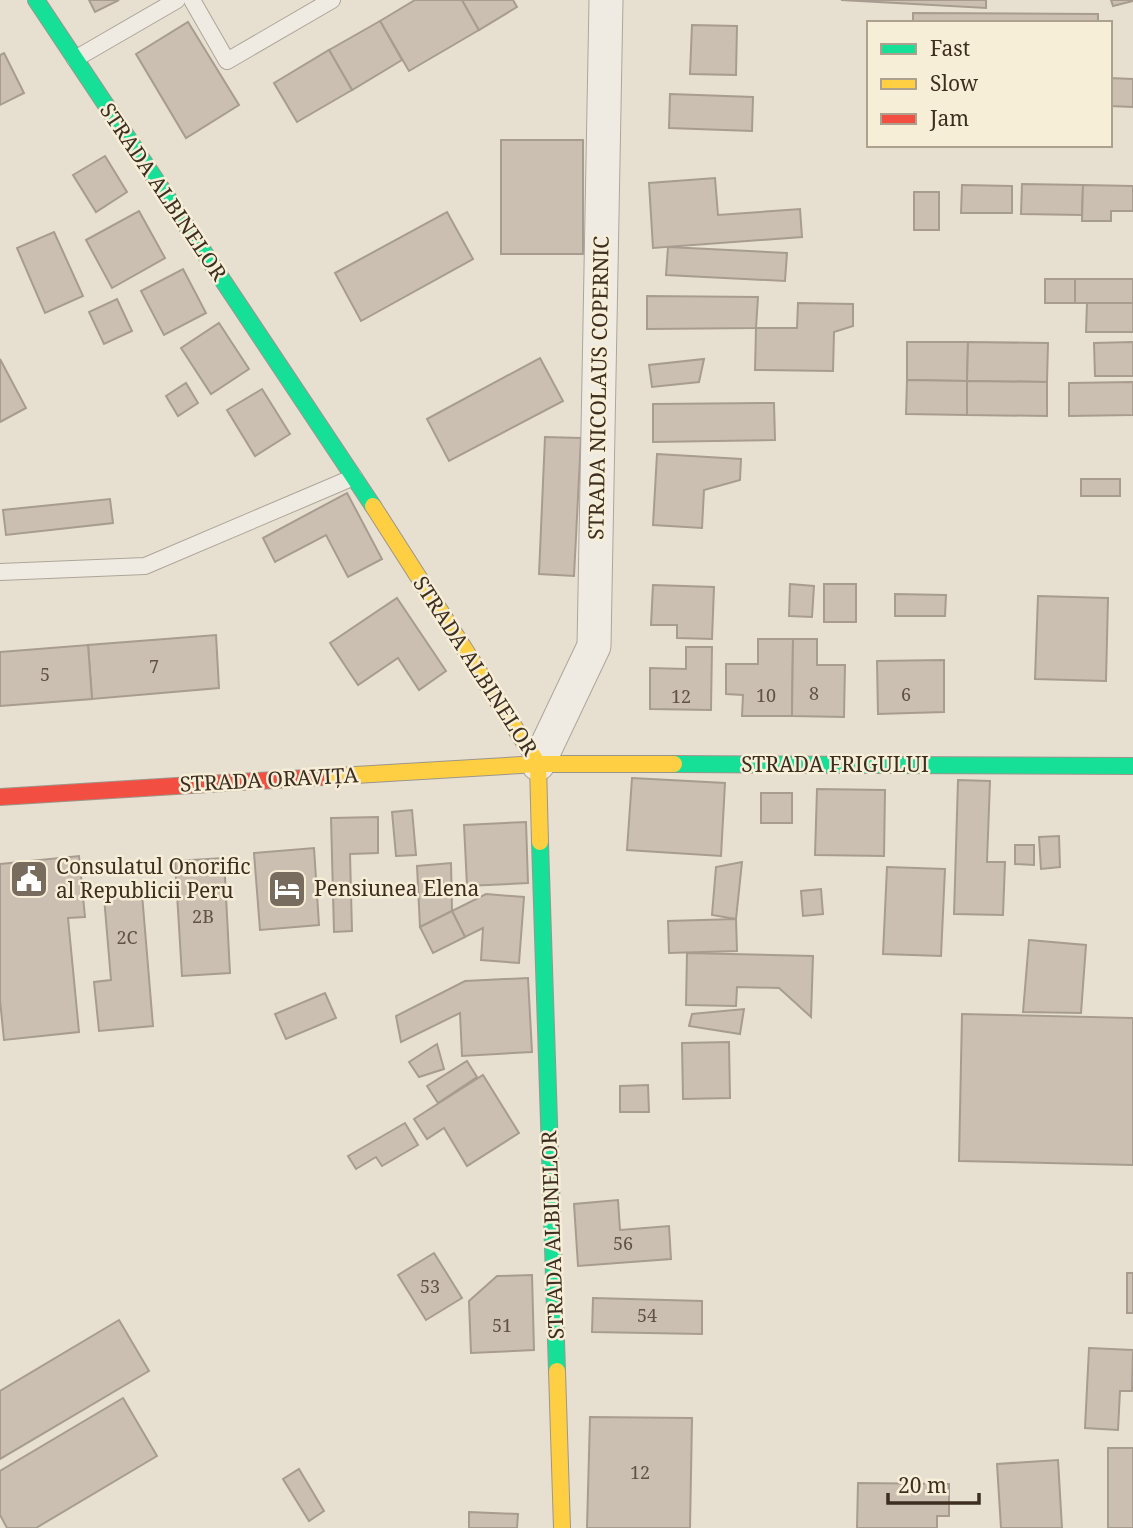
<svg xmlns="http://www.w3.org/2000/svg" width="1133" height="1528" font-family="'Noto Serif',serif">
  <rect width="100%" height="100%" fill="#e7e0d1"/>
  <g fill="#cbbfb2" stroke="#a89c90" stroke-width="2">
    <path d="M89,0h30l-24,12z"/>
    <path d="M415,0h47l17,30 -70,41 -29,-50z"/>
    <path d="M462,0h51l4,7 -38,23z"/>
    <path d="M841,0h145v8z"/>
    <path d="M1111,0h22v1l-20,5z"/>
    <path d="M913,13l185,1v9h-185z"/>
    <path d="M380,21l22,39 -50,30 -23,-40z"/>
    <path d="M188,22l51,83 -53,33 -50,-84z"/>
    <path d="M692,25l45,1 -1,49 -46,-1z"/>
    <path d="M329,50l23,40 -55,32 -23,-39z"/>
    <path d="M4,53l20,40 -24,12v-50z"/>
    <path d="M1110,78l23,1v28l-23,-1z"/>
    <path d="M670,94l83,3 -1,34 -83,-3z"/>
    <rect x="501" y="140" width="82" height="114"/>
    <path d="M105,156l22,36 -31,20 -23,-37z"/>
    <path d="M715,178l3,37 82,-6 2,28 -149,11 -4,-65z"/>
    <path d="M1022,184l61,1 -1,30 -61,-1z"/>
    <path d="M962,185l50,1v27h-51z"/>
    <path d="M1083,185l50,1v25h-22v10h-29z"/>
    <rect x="914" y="192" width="25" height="38"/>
    <path d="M139,211l26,47 -53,30 -26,-48z"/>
    <path d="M447,212l26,47 -112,62 -26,-48z"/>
    <path d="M54,232l29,64 -38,17 -28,-65z"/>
    <path d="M668,247l119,6 -2,28 -119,-6z"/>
    <path d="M183,269l23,44 -42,22 -23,-44z"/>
    <rect x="1045" y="279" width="30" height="24"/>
    <rect x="1075" y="279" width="58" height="24"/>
    <path d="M647,296l111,1 -2,31 -109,1z"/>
    <path d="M117,299l15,32 -28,13 -15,-32z"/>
    <path d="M798,303l55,1v22l-19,6 -1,39 -78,-1 1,-42h41z"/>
    <path d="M1087,303h46v29h-47z"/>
    <path d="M219,323l30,46 -38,25 -30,-46z"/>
    <path d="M907,342h61l-1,39 -60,-1z"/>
    <path d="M968,342l80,1 -1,39 -80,-1z"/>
    <path d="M1133,342v34h-38l-1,-33z"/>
    <path d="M540,358l23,43 -114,60 -22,-42z"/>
    <path d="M0,359l26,49 -26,14z"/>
    <path d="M704,359l-5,23 -47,5 -3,-22z"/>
    <path d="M907,380l60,1v34l-61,-1z"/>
    <path d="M967,381l80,1v34l-80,-1z"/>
    <path d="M1133,382v33l-64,1v-33z"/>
    <path d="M186,383l12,20 -20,13 -12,-20z"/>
    <path d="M262,389l28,45 -35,22 -28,-46z"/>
    <path d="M774,403l1,37 -122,2v-38z"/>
    <path d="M545,437l36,1 -7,138 -35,-2z"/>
    <path d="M657,454l84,5 -1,21 -36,10 -2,38 -49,-3z"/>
    <rect x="1081" y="479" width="39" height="17"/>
    <path d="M347,493l35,66 -34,18 -22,-42 -51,27 -12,-24z"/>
    <path d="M110,499l3,24 -107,12 -3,-25z"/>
    <path d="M790,584l24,2 -2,31 -23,-1z"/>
    <rect x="824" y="584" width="32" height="38"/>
    <path d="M653,585l61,2 -2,52 -35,-1v-13h-26z"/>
    <path d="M895,594l51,1 -1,21h-50z"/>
    <path d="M1038,596l70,2 -2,83 -71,-2z"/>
    <path d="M397,598l49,73 -27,19 -21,-32 -40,27 -28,-42z"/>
    <path d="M216,635l3,53 -127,11 -4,-54z"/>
    <path d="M758,639h35l-1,77h-50l1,-21 -17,-1v-30h32z"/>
    <path d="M793,639h24v26h28l-1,52 -52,-1z"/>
    <path d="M88,645l4,54 -92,7v-54z"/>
    <path d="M686,647h26l-1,63 -61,-1v-41l36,1z"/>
    <path d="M944,660v52l-66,2 -1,-53z"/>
    <path d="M632,778l93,5 -4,73 -94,-6z"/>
    <path d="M958,780l32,1 -3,81h18l-2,53 -49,-1z"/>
    <path d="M817,789l68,1 -1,66 -69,-1z"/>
    <rect x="761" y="793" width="31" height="30"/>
    <path d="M412,810l4,45 -20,1 -4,-44z"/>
    <path d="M378,817v36l-28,1 2,77 -18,1 -3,-114z"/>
    <path d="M526,822l2,61 -61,3 -3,-61z"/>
    <path d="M1059,836l1,31 -19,2 -2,-32z"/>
    <path d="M1015,845h19v20l-19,-1z"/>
    <path d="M314,848l5,77 -59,5 -6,-77z"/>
    <path d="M79,856l6,61 -17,1 11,114 -75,8 -4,-40v-136z"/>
    <path d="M224,858l6,115 -48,3 -7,-115z"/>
    <path d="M742,862l-6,57 -24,-4 4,-48z"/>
    <path d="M451,863l1,48 -32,16 -3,-61z"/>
    <path d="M887,867l58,2 -4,87 -58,-2z"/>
    <path d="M821,889l2,25 -20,2 -2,-25z"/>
    <path d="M142,894l11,132 -54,5 -5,-49 17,-2 -7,-83z"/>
    <path d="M486,894l38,3 -5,66 -38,-3 2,-32 -18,9 -13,-26z"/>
    <path d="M452,911l13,26 -32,16 -13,-26z"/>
    <path d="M736,919l1,32 -68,2 -1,-32z"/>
    <path d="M1029,940l57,5 -5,68 -58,-1z"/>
    <path d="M687,953l126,3 -2,61 -32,-29 -42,-1 -1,19 -50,-1z"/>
    <path d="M528,978l4,74 -70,4 -2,-43 -59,29 -5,-26 69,-35z"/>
    <path d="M325,993l11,25 -50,21 -11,-25z"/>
    <path d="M744,1009l-4,25 -51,-8 3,-12z"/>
    <path d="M962,1014l171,4v147l-174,-4z"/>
    <path d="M729,1042l1,56 -47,1 -1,-56z"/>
    <path d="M437,1044l7,25 -25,8 -10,-15z"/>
    <path d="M467,1061l10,16 -39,26 -11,-17z"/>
    <path d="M483,1075l36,58 -52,33 -23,-38 -17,11 -13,-20z"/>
    <path d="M648,1085l1,27h-29v-26z"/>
    <path d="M405,1123l13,22 -36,21 -6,-9 -20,12 -8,-13z"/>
    <path d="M618,1200l2,30 49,-4 2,33 -93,7 -4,-62z"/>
    <path d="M434,1253l28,45 -36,22 -28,-45z"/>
    <rect x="1127" y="1273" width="6" height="40"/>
    <path d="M532,1275l2,75 -63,3 -2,-52 28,-25z"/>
    <path d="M593,1298l109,3v33l-110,-2z"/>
    <path d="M119,1320l30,51 -149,88v-68z"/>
    <path d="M1089,1348l44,2 -1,41h-12l-2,39 -33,-2z"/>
    <path d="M123,1398l34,58 -121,72h-29l-7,-13v-44z"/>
    <path d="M590,1417l102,1 -2,110h-103z"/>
    <rect x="1108" y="1448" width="25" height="80"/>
    <path d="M1058,1460l4,68h-61l-4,-64z"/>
    <path d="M299,1469l25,42 -15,10 -26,-42z"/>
    <path d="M858,1483l91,1v32h-12v12h-80z"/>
    <path d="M469,1512l49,2 -1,14h-48z"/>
  </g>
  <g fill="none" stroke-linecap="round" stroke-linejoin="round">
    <defs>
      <g id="lane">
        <path d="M192,0l35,61 105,-61"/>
        <path d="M75,59l102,-59"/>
        <path d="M0,572l145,-6 209,-89"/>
      </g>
      <path id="street" d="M538,764l56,-118 12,-646"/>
      <g id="fast">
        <path d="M36,0l337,506"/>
        <path d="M674,764l459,2"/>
        <path d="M540,842l17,529"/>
      </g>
      <g id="slow">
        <path d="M373,506l165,258 2,78"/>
        <path d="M322,777l216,-13h136"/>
        <path d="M557,1371l5,157"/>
      </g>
      <path id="jam" d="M0,797l322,-20"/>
    </defs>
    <use href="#lane" stroke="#ada599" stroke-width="18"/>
    <use href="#street" stroke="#ada599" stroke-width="35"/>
    <use href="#fast" stroke="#9c958a" stroke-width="18"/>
    <use href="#slow" stroke="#9c958a" stroke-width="18"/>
    <use href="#jam" stroke="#9c958a" stroke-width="18"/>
    <use href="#lane" stroke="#efebe3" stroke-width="16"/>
    <use href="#street" stroke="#efebe3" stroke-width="33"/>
    <use href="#fast" stroke="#16e098" stroke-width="16"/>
    <use href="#slow" stroke="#ffcf43" stroke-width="16"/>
    <use href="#jam" stroke="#f24e42" stroke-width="16"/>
  </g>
  <defs>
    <symbol id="civic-square" viewBox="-11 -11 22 22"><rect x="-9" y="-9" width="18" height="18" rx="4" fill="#786c5e" stroke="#f7eed8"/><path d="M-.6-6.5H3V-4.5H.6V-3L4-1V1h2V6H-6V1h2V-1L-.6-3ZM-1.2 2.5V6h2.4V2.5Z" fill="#fff"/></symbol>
    <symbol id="hotel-square" viewBox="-11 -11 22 22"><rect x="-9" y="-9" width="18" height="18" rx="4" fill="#786c5e" stroke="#f7eed8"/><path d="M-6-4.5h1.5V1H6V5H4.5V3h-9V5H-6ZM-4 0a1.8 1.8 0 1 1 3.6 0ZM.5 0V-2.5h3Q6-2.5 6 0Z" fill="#fff"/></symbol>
  </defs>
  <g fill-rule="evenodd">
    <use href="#civic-square" x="7" y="857" width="44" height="44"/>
    <use href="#hotel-square" x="265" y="867" width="44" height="44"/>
  </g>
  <g text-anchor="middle" stroke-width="5" stroke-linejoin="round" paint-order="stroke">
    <g font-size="18" fill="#605244">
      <text x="154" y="673">7</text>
      <text x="45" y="681">5</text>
      <text x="814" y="700">8</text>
      <text x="906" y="701">6</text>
      <text x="766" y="702">10</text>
      <text x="681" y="703">12</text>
      <text x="203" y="923">2B</text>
      <text x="127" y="944">2C</text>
      <text x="623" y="1250">56</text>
      <text x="430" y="1293">53</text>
      <text x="647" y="1322">54</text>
      <text x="502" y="1332">51</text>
      <text x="640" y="1479">12</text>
    </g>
    <g font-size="21" fill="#3d2e20" stroke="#f7eed8">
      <text transform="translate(163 192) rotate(56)" y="7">STRADA ALBINELOR</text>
      <text transform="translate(599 388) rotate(-89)" y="7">STRADA NICOLAUS COPERNIC</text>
      <text transform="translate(475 666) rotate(57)" y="7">STRADA ALBINELOR</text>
      <text x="835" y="772">STRADA FRIGULUI</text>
      <text transform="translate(269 780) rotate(-3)" y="7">STRADA ORAVIȚA</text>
      <text transform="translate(553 1235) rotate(-92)" y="7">STRADA ALBINELOR</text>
    </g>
    <g font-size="21" fill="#3d2e20" stroke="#f7eed8" text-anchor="start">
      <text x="56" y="874">Consulatul Onorific<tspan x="56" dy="24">al Republicii Peru</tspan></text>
      <text x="314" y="896">Pensiunea Elena</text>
    </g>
  </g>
  <rect x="867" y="21" width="245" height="126" fill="#f7eed8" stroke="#ada18e" stroke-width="2"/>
  <rect x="881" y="44" width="35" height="10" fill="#16e098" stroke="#ada18e" stroke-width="2"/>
  <text x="930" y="56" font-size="21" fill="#3d2e20">Fast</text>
  <rect x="881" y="79" width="35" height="10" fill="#ffcf43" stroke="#ada18e" stroke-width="2"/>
  <text x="930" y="91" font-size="21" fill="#3d2e20">Slow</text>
  <rect x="881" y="114" width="35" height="10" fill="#f24e42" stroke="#ada18e" stroke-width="2"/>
  <text x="930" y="126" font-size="21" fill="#3d2e20">Jam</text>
  <path d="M888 1493v10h91v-10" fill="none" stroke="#3d2e20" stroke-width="3.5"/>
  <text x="898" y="1493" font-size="21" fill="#3d2e20" stroke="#f7eed8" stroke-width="5" paint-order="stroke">20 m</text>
</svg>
